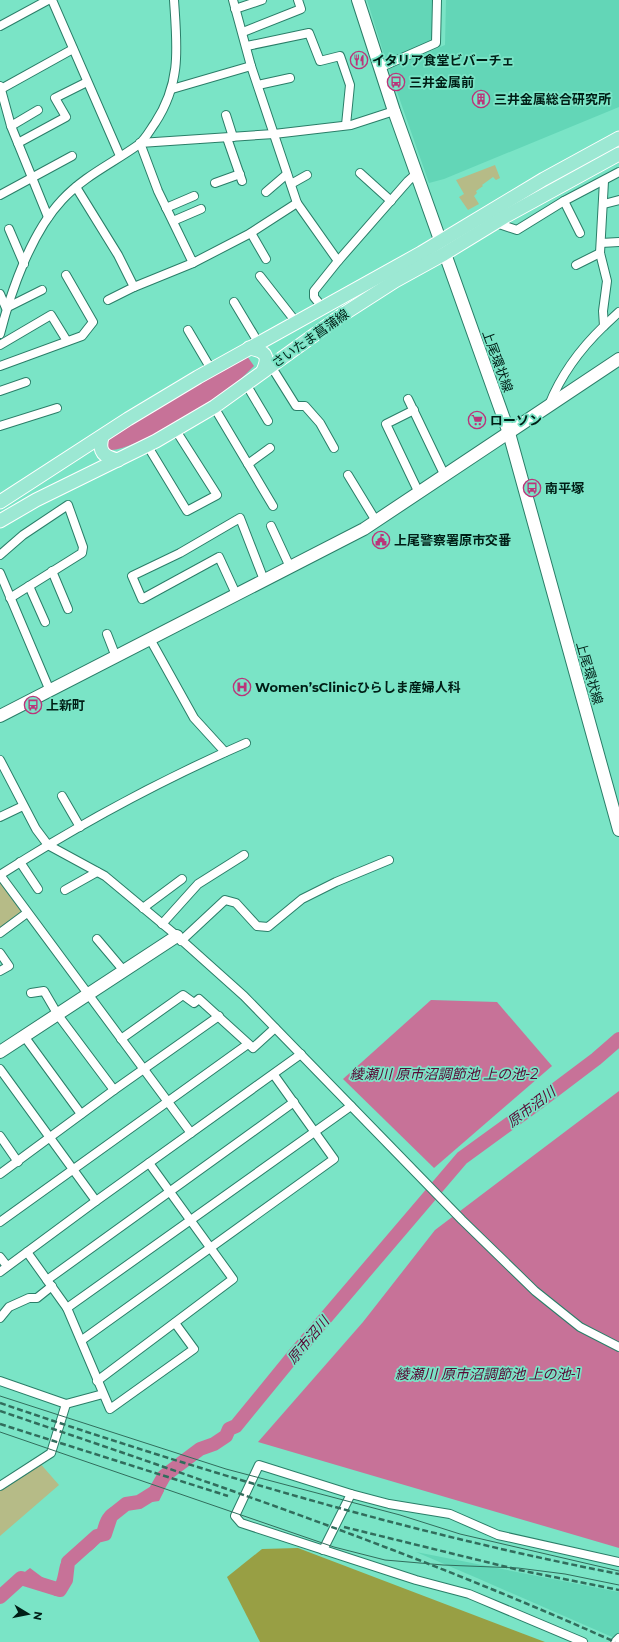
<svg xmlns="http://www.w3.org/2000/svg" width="619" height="1642" font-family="Montserrat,'Noto Sans JP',sans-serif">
  <rect width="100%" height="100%" fill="#7ae4c6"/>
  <g fill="#63d6b7">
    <path d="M367,0h65v41l-46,20z"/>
    <path d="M446,0h173v107l-175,72 -15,4 -40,-114 56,-24z"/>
    <path d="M416,1552l203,40v48l-142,-62z"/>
  </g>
  <g fill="#b6bb87">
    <path d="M495,165l5,13 -4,2 -3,-3 -11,8 1,1 -7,5 1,2 -3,3 5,8 -11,6 -9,-13 5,-3 -8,-14z"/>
    <path d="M0,880h2l20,31 -2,4 -20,15z"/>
    <path d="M38,1461l21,24 -59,51v-47z"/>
  </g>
  <path fill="#989f44" d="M298,1548l247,94h-285l-33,-65 35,-28z"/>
  <g fill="#c77298">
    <path d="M247,356l7,10c-9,9 -18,18 -28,25 -15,13 -105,67 -119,58v-11z"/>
    <path d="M431,1000l66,2 55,64 -118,102 -91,-89z"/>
    <path d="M619,1091v457l-361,-106 105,-120 72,-92z"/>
    <path d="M158,1480h6v11l-5,10 -43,6c-4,5 -9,10 -12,15 -3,6 -2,15 -6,21 -7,13 -23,11 -32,23 -8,11 6,21 -11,30l-26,-18 -29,20v-7l30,-23 24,18c4,-8 4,-13 6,-21 5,-12 25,-22 35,-29 2,-5 3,-12 6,-18 9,-17 35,-20 52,-23z"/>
  </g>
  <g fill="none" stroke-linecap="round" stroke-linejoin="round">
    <path stroke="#c77298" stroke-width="14" d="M0,1597l21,-19 39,12 6,-10 2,-18 29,-26 8,-2 6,-18 15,-12 13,-2 16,-10 9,-16 36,-27 14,-5 12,-8 3,-7 7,-3 58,-71 168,-197 77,-56 57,-43 23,-20"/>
    <defs>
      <g id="street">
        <path d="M52,0l68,156"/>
        <path d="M233,0l18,66 46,137 41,58"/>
        <path d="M235,9l27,-9"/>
        <path d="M0,26l48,-26"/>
        <path d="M243,32l58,-23 -3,-9"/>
        <path d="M247,46l62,-13 11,28 20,-5 10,29 -4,40"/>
        <path d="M379,68l57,-25 1,-43"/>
        <path d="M258,85l32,-7"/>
        <path d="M0,86l11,40 37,91"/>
        <path d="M1,89l72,-40"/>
        <path d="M172,89l79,-23"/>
        <path d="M226,115l7,22"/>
        <path d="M11,126l27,-16"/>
        <path d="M227,138l15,43"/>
        <path d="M18,143l48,-26 -11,-19 32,-16"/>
        <path d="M140,143l134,-9 77,-9 43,-14"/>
        <path d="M140,143l18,48 35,72 56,-29 48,-31"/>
        <path d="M360,173l31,28"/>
        <path d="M215,183l25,-9"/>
        <path d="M291,184l16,-9"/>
        <path d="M76,187l42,68 16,32 -26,13"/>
        <path d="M266,192l21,-18"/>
        <path d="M0,195l72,-39"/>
        <path d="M564,201l16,32"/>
        <path d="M604,204l15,-4"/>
        <path d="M166,208l28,-12"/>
        <path d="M173,221l28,-12"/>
        <path d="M496,223l21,7 47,-29 55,-29"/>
        <path d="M9,229l15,35"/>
        <path d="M251,233l15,26"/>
        <path d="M601,243l18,-1"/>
        <path d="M576,265l24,-12"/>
        <path d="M260,276l36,46"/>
        <path d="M134,287l59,-24"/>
        <path d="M0,294l6,14 36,-18"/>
        <path d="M234,302l24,40"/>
        <path d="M323,308l-9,-11v-6l24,-30 70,-80 8,-7"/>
        <path d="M604,326l15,-14"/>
        <path d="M188,330l23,39"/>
        <path d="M0,334c11,-43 31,-101 62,-134 22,-24 51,-37 76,-55 7,-5 12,-15 17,-22 27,-41 22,-77 19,-123"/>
        <path d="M0,345l51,-30 16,26"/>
        <path d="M0,366l82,-30 11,-14 -27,-47"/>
        <path d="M271,366l25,40h9l15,17 14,25"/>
        <path d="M246,384l22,37"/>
        <path d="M0,391l26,-9"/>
        <path d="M408,399l37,77"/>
        <path d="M549,405c12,-30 32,-57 55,-79l-1,-15 4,-30 -7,-28 4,-72"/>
        <path d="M214,407l59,99"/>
        <path d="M414,410l-28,14 33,69"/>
        <path d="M0,426l57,-18"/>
        <path d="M147,445l40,66 30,-16 -42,-66"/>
        <path d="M248,464l22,-16"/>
        <path d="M348,475l28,46"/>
        <path d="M271,526l19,41"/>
        <path d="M0,555l23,-20 45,-30 15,42 -1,6 -72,45"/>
        <path d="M52,571l16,38"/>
        <path d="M0,573l50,118"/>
        <path d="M29,586l16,36"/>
        <path d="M236,594l-17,-37 -77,42 -10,-23 48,-23 60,-35 24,62"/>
        <path d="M107,634l9,23"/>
        <path d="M150,639l44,79 31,34"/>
        <path d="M0,760l36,69 12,16 57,31 72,60 67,60 218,224 73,71 45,36 39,20"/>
        <path d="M62,796l18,31"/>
        <path d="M0,817l23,-11"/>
        <path d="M20,862l18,27"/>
        <path d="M0,875l191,258"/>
        <path d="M0,875c78,-50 161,-95 246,-132"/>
        <path d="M65,890l32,-18"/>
        <path d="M143,908l39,-29"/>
        <path d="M162,924l36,-40 46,-29"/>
        <path d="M0,933l27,-20"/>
        <path d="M97,939l27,32"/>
        <path d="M181,941l44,-41 11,3 21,23 11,1 34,-28 34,-17 53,-22"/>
        <path d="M0,953l9,13 -9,5"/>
        <path d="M31,993l13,-2 14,24 56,75"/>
        <path d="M24,1036l57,78"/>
        <path d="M121,1039l62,-44 11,8 5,-4 54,49 22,-20"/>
        <path d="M0,1069l96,132"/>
        <path d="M0,1136l18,26"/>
        <path d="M0,1174l114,-84 105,-74"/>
        <path d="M0,1222l248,-178"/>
        <path d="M27,1252l40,56 43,101 84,-60 -19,-26"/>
        <path d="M0,1257l7,9"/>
        <path d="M0,1272l96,-71 205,-147"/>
        <path d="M47,1280l247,-178"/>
        <path d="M67,1308l284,-202"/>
        <path d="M0,1318l9,-11 20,-9h8l15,-12"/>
        <path d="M82,1340l252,-181 -60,-84"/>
        <path d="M0,1381l66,23 37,-10"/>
        <path d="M97,1381l136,-102 -84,-116"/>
        <path d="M0,1486l51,-33 15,-49"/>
        <path d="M351,1494l-92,-29 -24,51 6,7 175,57 53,14 114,48"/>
        <path d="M323,1550l28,-56 38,10 61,10 48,21 121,27"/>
        <path d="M615,1642l4,-4"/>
      </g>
      <g id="secondary">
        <path d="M358,0l36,111 115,322 110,397"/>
        <path d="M0,716l364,-187 255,-170"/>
        <path d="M0,1052l177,-116"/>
      </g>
      <g id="primary">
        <path d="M249,348c16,3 21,7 14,23"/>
        <path d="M102,437c-4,15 2,20 16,23"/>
        <path d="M0,502l128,-83 70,-42 223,-124 123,-74 75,-41"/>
        <path d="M0,521l36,-21 120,-59 58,-34 128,-92 53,-34 49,-27 62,-38 113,-62"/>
      </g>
    </defs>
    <use href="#street" stroke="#2a7e68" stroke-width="10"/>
    <use href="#secondary" stroke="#2a7e68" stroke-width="14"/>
    <use href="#primary" stroke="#fff" stroke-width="15"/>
    <use href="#street" stroke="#fff" stroke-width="8"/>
    <use href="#secondary" stroke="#fff" stroke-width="12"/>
    <use href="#primary" stroke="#9ce8d3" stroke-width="13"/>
    <g stroke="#316d5c" stroke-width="1">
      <path d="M0,1396l226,73 174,46 60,19 159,37"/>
      <path d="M0,1432l334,115 51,13 58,5 75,3 47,6 54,11"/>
    </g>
    <g stroke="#316d5c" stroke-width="2.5" stroke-dasharray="6 3" stroke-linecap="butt">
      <path d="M0,1403c203,69 408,130 619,171"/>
      <path d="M0,1411c207,70 415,141 615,231"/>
      <path d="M0,1424l228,72"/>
      <path d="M344,1527l175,43 100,20"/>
    </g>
  </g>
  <defs>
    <symbol id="restaurant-ring" viewBox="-11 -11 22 22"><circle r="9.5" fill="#7ae4c6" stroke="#ba357a" stroke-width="1.5"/><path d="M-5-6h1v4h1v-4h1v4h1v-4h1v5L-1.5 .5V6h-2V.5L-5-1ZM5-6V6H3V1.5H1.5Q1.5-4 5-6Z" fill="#ba357a"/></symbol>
    <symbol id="bus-ring" viewBox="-11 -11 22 22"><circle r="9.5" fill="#7ae4c6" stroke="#ba357a" stroke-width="1.5"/><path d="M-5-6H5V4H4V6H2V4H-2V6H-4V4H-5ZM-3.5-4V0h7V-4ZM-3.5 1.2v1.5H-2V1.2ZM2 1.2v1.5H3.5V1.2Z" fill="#ba357a"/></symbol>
    <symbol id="building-ring" viewBox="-11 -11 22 22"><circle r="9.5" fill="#7ae4c6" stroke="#ba357a" stroke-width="1.5"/><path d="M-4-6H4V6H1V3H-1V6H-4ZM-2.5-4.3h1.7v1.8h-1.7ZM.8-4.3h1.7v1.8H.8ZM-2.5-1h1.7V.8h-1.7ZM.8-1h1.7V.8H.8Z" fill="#ba357a"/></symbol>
    <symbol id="supermarket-ring" viewBox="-11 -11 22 22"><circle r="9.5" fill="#7ae4c6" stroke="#ba357a" stroke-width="1.5"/><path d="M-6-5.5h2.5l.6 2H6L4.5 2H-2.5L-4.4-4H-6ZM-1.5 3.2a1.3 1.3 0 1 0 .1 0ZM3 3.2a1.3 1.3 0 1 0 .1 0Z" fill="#ba357a"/></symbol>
    <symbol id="civic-ring" viewBox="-11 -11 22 22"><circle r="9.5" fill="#7ae4c6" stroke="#ba357a" stroke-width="1.5"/><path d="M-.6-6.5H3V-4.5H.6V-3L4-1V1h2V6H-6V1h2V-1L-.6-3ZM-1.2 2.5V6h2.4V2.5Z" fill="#ba357a"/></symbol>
    <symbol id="hospital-ring" viewBox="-11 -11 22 22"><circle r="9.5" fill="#7ae4c6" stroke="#ba357a" stroke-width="1.5"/><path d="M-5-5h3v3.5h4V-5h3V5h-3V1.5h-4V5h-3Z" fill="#ba357a"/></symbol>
  </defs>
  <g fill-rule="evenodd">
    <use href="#restaurant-ring" x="349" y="50" width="20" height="20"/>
    <use href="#bus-ring" x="386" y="72" width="20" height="20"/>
    <use href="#building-ring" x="471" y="89" width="20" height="20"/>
    <use href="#supermarket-ring" x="467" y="410" width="20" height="20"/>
    <use href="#bus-ring" x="522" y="478" width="20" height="20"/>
    <use href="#civic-ring" x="371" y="530" width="20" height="20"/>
    <use href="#hospital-ring" x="232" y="677" width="20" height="20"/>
    <use href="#bus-ring" x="23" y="695" width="20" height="20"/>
  </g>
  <g text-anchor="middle" stroke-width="3.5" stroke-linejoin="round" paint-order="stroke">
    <g font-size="13" font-weight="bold" fill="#001e16" stroke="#7ae4c6" text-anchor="start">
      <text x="372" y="65">イタリア食堂ビバーチェ</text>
      <text x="409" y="87">三井金属前</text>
      <text x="494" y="104">三井金属総合研究所</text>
      <text x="490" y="425">ローソン</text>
      <text x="545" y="493">南平塚</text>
      <text x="394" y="545">上尾警察署原市交番</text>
      <text x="255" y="692">Women’sClinicひらしま産婦人科</text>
      <text x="46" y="710">上新町</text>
    </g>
    <g font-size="13" fill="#001e16" stroke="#7ae4c6">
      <text transform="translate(310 338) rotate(-35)" y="5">さいたま菖蒲線</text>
      <text transform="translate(498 361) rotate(70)" y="5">上尾環状線</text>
      <text transform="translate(590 673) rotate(74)" y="5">上尾環状線</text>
    </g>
    <g font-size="14" font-style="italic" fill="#580935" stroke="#7ae4c6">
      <text x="444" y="1079">綾瀬川 原市沼調節池 上の池-2</text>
      <text transform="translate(531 1107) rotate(-37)" y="5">原市沼川</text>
      <text transform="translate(308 1340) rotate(-50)" y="5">原市沼川</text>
      <text x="488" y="1379">綾瀬川 原市沼調節池 上の池-1</text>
    </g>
  </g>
  <g transform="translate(28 1614) rotate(100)" stroke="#7ae4c6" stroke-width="3" paint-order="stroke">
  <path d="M0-3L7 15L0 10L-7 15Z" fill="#001e16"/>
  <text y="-6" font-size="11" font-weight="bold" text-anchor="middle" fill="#001e16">N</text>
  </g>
</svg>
